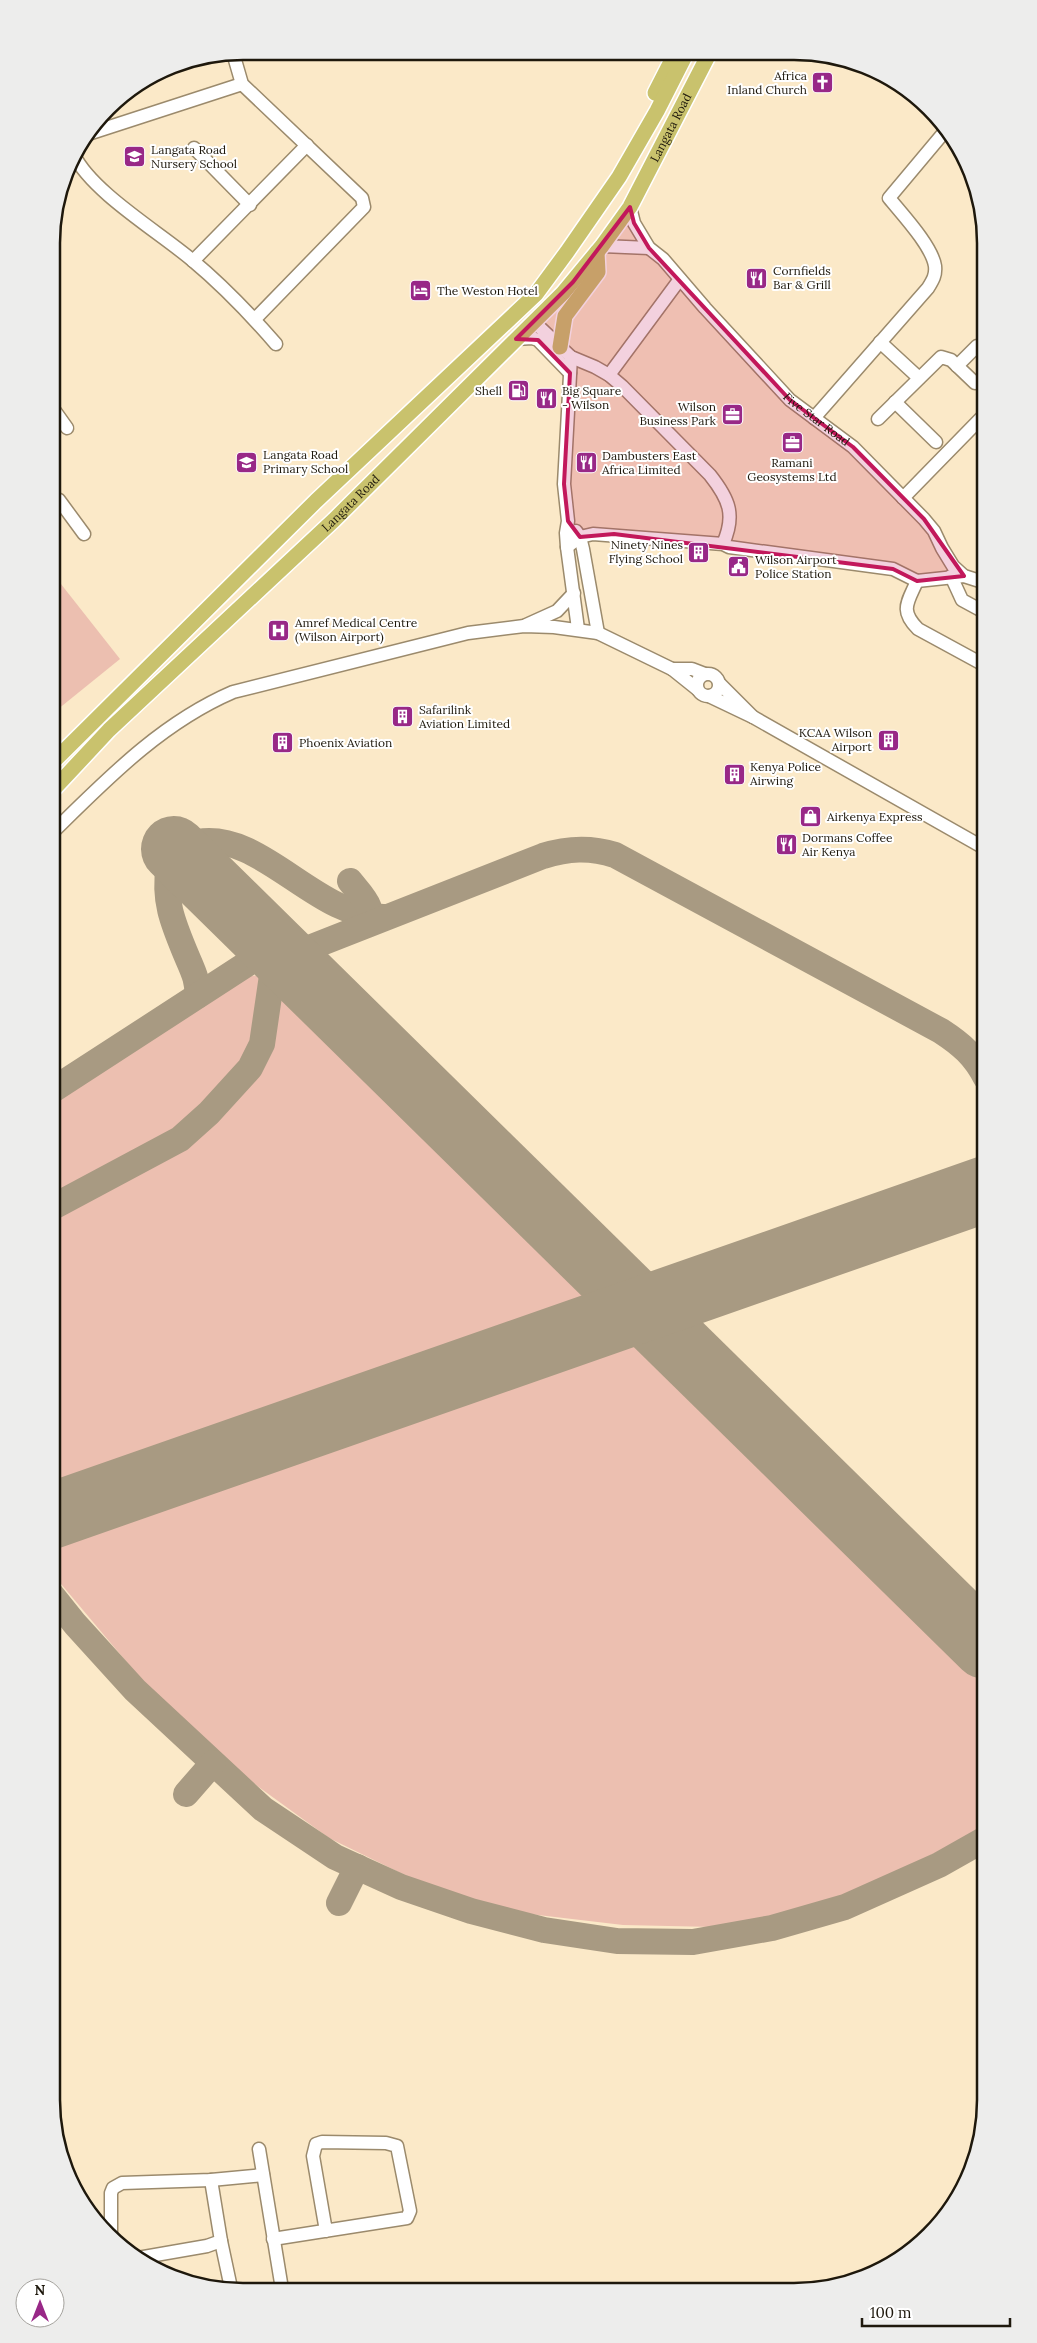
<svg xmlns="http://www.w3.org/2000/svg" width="1037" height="2343" font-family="Lora,serif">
  <rect width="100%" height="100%" fill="#fbe9c8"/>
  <g fill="#ecbfb0">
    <path d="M57,579l63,80 -68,55v-129z"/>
    <path d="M265,975l11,6 310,309 3,9 -2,8 -536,189v-390l172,-116 26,-14z"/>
    <path d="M633,1340l220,208 132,132v149l-121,58 -71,26 -79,14 -91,-2 -102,-12 -100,-30 -92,-45 -73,-53 -84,-69 -121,-144v-37z"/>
  </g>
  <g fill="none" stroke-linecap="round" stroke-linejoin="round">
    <g stroke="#a89a82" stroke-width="26">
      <path d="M198,842c64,-11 118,76 187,75"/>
      <path d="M169,867c-6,32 4,56 16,85 6,15 14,28 12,44"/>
      <path d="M350,881c10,13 31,31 12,45"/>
      <path d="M307,980c-5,-11 -9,-24 2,-32l234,-92c25,-8 47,-9 72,-1l326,176c20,13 34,25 45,47"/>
      <path d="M51,1091l205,-133 18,4 14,8"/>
      <path d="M51,1208l129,-69 29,-26 41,-45 12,-24 12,-82"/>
      <path d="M51,1594l24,30 60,66 128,119 72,48 66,30 70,24 73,19 73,11 76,1 79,-14 73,-21 94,-42 46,-26"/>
      <path d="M186,1794l27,-31"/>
      <path d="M339,1903l18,-36"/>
    </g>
    <g stroke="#a89a82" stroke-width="66">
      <path d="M174,849l811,797"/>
      <path d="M51,1516l935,-327"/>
    </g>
    <defs>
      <g id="minor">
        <path d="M233,53l9,31 120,114 2,9 -109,112"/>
        <path d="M91,133l151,-49"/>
        <path d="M194,148l56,57"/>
        <path d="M74,155c18,37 85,77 118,105 30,25 58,54 84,84"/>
        <path id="s1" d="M630,207l4,16 15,25 14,11 42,49 85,92 63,47 71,72 10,12 8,17 11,18 11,10 22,7"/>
        <path d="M602,246l47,2"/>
        <path d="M193,261l114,-116"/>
        <path d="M534,322l37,35 24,10 14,8 13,11 88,89c19,24 26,40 13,69"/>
        <path d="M516,339l16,-1 6,2 32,33"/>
        <path d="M880,342l39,36"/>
        <path d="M571,357l-7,127 4,37 -2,12 1,14 11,82"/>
        <path d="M957,366l20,-20"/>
        <path d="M609,375l71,-96"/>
        <path d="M895,402l41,40"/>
        <path d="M52,407l15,21"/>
        <path d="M814,418l114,-130c5,-8 8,-13 7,-22 -3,-20 -33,-52 -46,-68l57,-68"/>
        <path d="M878,419l63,-62 10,3 24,23"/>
        <path d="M52,497l7,3 25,34"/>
        <path d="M903,498l83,-85"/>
        <path d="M576,531l4,6 3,12 15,84"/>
        <path d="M567,547l13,-10 13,-3 130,10 6,3 164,22 24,12 47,-5"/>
        <path d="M951,576l11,24 24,13"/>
        <path d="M917,581c-9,21 -18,29 1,48l68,37"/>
        <path d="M526,625l31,-14 17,-18"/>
        <circle cx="708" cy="685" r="11"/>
        <path d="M697,689l-25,-20h20l13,5"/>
        <path d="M709,696l44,21 -34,-34"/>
        <path d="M753,717l233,132"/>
        <path d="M52,833c55,-54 109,-110 181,-141l235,-59 56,-7 30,1 44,6 74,36"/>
        <path d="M259,2149l23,140"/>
        <path d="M111,2237v-44l2,-5 9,-5 89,-3 52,-5"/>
        <path d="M273,2239l134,-21 3,-7 -13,-65 -11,-3 -64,-1 -6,2 -3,12 13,75"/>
        <path d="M221,2241l10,47"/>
        <path d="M138,2258l69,-12 14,-5 -10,-61"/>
      </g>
      <g id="major">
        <path d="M655,93l20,-39"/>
        <path d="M560,347l5,-31 33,-44 -1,-20"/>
        <path d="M52,763l264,-262 220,-207 31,-42 52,-75 38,-66 29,-57"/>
        <path id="s2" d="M52,791l57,-61 225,-210 229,-227 39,-47 28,-39 79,-153"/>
      </g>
    </defs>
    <use href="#minor" stroke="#9b8a6c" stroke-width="15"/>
    <use href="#major" stroke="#fff" stroke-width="18"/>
    <use href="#minor" stroke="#fff" stroke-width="12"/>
    <use href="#major" stroke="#c9c26d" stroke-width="15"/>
  </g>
  <path fill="#c2185b" fill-opacity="0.2" stroke="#c2185b" stroke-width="4" stroke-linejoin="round" d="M630,207l4,16 15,25 141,152 63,47 71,72 40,57 -47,5 -24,-12 -279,-35 -34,3 -12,-16 -4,-37 6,-111 -32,-33 -22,-1 57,-57z"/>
  <defs>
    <symbol id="church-square" viewBox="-11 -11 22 22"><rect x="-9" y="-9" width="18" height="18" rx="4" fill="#982887" stroke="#fff"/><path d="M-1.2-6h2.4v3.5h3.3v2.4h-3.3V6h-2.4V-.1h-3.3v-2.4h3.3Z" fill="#fff"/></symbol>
    <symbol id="school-square" viewBox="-11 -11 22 22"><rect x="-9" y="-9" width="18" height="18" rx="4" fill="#982887" stroke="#fff"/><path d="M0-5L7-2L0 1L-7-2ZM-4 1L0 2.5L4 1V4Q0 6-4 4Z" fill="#fff"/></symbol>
    <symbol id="restaurant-square" viewBox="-11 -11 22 22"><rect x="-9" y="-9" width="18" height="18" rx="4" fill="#982887" stroke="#fff"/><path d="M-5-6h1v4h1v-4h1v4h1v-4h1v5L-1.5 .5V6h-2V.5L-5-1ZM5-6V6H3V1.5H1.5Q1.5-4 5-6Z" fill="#fff"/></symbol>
    <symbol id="hotel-square" viewBox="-11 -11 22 22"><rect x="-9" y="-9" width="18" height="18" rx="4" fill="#982887" stroke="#fff"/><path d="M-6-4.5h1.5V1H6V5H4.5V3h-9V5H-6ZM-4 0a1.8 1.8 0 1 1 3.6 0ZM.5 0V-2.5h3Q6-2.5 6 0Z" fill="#fff"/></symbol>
    <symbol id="fuel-square" viewBox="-11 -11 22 22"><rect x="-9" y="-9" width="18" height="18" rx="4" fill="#982887" stroke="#fff"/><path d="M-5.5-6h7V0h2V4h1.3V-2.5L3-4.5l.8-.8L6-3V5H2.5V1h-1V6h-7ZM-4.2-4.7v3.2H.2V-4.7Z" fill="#fff"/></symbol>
    <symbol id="office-square" viewBox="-11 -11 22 22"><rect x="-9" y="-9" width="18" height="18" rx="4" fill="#982887" stroke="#fff"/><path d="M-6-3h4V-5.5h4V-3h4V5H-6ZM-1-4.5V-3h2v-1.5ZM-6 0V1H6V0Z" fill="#fff"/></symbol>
    <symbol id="building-square" viewBox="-11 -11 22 22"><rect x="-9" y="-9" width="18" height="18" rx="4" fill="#982887" stroke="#fff"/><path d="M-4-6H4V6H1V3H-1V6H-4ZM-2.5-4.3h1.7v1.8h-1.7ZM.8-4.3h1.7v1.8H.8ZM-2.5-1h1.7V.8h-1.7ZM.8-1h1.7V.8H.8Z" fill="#fff"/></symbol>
    <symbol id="civic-square" viewBox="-11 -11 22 22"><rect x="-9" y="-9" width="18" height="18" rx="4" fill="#982887" stroke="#fff"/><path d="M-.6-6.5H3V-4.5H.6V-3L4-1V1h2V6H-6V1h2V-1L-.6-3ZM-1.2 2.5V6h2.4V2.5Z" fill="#fff"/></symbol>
    <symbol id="hospital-square" viewBox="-11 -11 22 22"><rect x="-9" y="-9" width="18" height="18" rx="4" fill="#982887" stroke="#fff"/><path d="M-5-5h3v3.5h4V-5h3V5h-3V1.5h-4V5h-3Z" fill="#fff"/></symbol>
    <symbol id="shop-square" viewBox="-11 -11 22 22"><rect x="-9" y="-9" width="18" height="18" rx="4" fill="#982887" stroke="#fff"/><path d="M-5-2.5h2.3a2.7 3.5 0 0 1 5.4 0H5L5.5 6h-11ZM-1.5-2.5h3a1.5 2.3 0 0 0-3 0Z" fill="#fff"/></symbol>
  </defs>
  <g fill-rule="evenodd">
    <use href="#church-square" x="810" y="70" width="25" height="25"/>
    <use href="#school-square" x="122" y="144" width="25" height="25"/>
    <use href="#restaurant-square" x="744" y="266" width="25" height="25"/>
    <use href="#hotel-square" x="408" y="278" width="25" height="25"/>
    <use href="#fuel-square" x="506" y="378" width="25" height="25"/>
    <use href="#restaurant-square" x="534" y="386" width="25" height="25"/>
    <use href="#office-square" x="720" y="402" width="25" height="25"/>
    <use href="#office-square" x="780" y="430" width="25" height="25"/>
    <use href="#school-square" x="234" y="450" width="25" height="25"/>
    <use href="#restaurant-square" x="574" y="450" width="25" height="25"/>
    <use href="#building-square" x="686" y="540" width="25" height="25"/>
    <use href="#civic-square" x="726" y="554" width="25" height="25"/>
    <use href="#hospital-square" x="266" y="618" width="25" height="25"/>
    <use href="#building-square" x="390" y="704" width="25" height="25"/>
    <use href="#building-square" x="876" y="728" width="25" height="25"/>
    <use href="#building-square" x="270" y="730" width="25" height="25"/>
    <use href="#building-square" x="722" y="762" width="25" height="25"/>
    <use href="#shop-square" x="798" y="804" width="25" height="25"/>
    <use href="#restaurant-square" x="774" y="832" width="25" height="25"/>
  </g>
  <g text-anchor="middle" stroke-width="4" stroke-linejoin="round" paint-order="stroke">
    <g font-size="12" fill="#1e180c" stroke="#fff" text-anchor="start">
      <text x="807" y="80" text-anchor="end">Africa<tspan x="807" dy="14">Inland Church</tspan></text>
      <text x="151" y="154">Langata Road<tspan x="151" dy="14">Nursery School</tspan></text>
      <text x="773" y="275">Cornfields<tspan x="773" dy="14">Bar &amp; Grill</tspan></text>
      <text x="437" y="295">The Weston Hotel</text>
      <text x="502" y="395" text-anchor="end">Shell</text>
      <text x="562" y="395">Big Square<tspan x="562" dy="14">- Wilson</tspan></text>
      <text x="716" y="411" text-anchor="end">Wilson<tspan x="716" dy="14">Business Park</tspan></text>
      <text x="263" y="459">Langata Road<tspan x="263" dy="14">Primary School</tspan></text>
      <text x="602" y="460">Dambusters East<tspan x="602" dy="14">Africa Limited</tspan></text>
      <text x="792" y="467" text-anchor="middle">Ramani<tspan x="792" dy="14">Geosystems Ltd</tspan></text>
      <text x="683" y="549" text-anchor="end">Ninety Nines<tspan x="683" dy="14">Flying School</tspan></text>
      <text x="755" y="564">Wilson Airport<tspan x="755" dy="14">Police Station</tspan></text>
      <text x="295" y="627">Amref Medical Centre<tspan x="295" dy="14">(Wilson Airport)</tspan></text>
      <text x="419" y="714">Safarilink<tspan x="419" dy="14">Aviation Limited</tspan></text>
      <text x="872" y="737" text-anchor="end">KCAA Wilson<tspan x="872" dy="14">Airport</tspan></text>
      <text x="299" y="747">Phoenix Aviation</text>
      <text x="750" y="771">Kenya Police<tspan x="750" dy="14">Airwing</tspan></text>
      <text x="827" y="821">Airkenya Express</text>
      <text x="802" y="842">Dormans Coffee<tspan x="802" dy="14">Air Kenya</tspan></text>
    </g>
    <g font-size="12" fill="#1e180c" stroke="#fff">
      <text dy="4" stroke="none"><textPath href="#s2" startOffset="912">Langata Road</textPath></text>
      <text dy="4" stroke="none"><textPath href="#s1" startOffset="286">Five Star Road</textPath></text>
      <text dy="4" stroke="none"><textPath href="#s2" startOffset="415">Langata Road</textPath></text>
    </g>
  </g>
  <path d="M0 0H1037V2343H0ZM243 60H794A183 183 0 0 1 977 243V2100A183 183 0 0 1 794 2283H243A183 183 0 0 1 60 2100V243A183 183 0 0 1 243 60Z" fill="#ededec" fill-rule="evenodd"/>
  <path fill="none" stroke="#1e180c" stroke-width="2.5" d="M243 60H794A183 183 0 0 1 977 243V2100A183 183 0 0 1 794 2283H243A183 183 0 0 1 60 2100V243A183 183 0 0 1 243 60Z"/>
  <g transform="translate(40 2303)"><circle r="24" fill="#ffffff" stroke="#a5a39e"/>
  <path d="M0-4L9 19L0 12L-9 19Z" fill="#982887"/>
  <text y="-8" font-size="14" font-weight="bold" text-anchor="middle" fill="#1e180c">N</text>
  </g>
  <path d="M862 2318v8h148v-8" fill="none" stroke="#1e180c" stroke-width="2.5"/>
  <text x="870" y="2318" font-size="15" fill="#1e180c" stroke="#ffffff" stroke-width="4" paint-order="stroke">100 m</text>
</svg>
